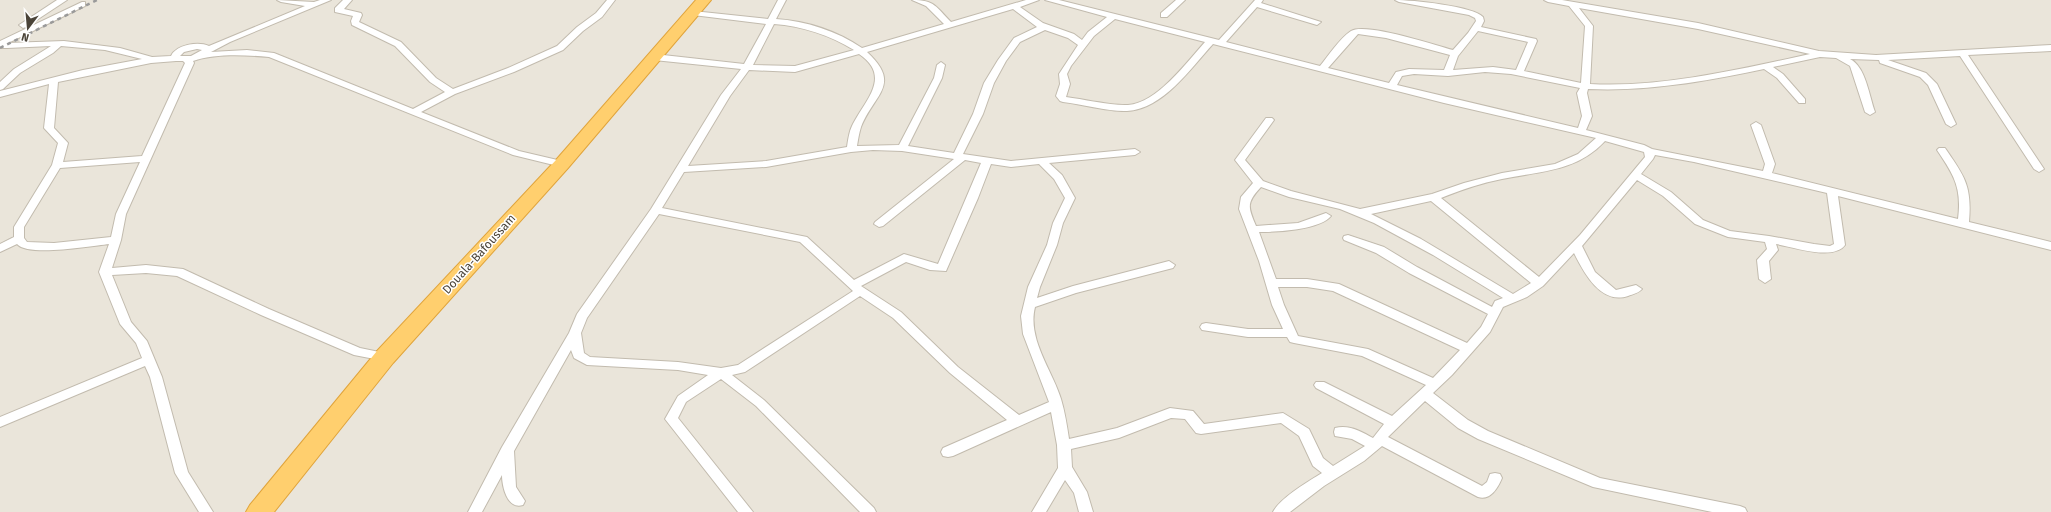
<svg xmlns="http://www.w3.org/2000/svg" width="2051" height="512" font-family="'Fira Sans',sans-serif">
  <rect width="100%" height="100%" fill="#f6f3ec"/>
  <rect fill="#eae5da" x="0" y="0" width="2051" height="512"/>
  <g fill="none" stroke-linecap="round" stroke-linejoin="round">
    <defs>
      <g id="street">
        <path d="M57,0h10l-41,27 -3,1 -4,-3z"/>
        <path d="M277,0l37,2 6,-2h11l-101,42 -19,10 36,-2 27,3 139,56 32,-17 -15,-10 -35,-36 -43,-21 -1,-4 2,-5 -18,-4v-4l8,-8h9l-8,9 17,4 1,2 -3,7 42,20 35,36 17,11 55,-21 49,-22 20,-19 19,-14 11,-13h8l-13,17 -19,14 -20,19 -49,22 -59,22 -34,18 98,39 47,11 1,2 -5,3 -49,-12 -244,-98c-24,-2 -53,-4 -76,4l1,2 -68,151 -5,26 -9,28 34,-3 37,4 86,40 91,39 29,6 2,3 -2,3 -4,1 -31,-6 -93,-40 -84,-39 -31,-3 -34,2 19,47 16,19 15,36 26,95 25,40h-14l-24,-39 -25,-96 -5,-11 -145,61v-10l142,-59 -6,-15 -16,-19 -21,-52 10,-28c-17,2 -81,13 -92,0l-17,8v-8l14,-7v-10l38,-62 6,-22 -14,-15 5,-44 -49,13v-6l83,-21 59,-11 -37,-9 -44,-4 -8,7 -33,20 -17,16 -3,1v-8l14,-13 37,-23 -44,2h-7v-7l82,-39h3v4l-77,37 56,-2 56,7 32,9 19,-1c5,-11 27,-15 38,-10l96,-40 -24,-4zM197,49l5,1 -11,6h-11l4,-4zM176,61h7l2,2 -43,93 -79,6 5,-19 -14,-15 4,-46 93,-19zM140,162l-24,52 -5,23 -57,6 -27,-1 -3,-4v-11l36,-59z"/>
        <path d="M778,0h8l-10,19c30,2 61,12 86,29l82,-24 -18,-18 -14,-6c23,0 24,7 39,22l75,-22h13l-19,7 23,16 31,11 8,6 6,-8 19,-15 -62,-17h14l160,40 36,-40h8l-2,3 60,19 -4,3 -60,-18 -31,35 94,24c9,-11 19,-27 31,-35 14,-9 84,14 102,19l15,-17 8,-12 -1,-3 -6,-3 -70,-13 -4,-2c17,0 78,6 88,17l1,4 -3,6 55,12 1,2 -13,30 57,12 4,-57 -16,-20 -21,-4 -4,-2h18l136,23 121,28 57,4 175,-10v6l-83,4 76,114 -5,3 -5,-3 -74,-113 -72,4 38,13 11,11 19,40 -5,3 -5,-3 -18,-39 -8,-8 -40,-14 -1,-3 -29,-1c16,8 19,37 25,53l-5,3 -5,-3 -15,-46 -14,-8 -16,-1 -47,10 10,7 22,25v4h-6l-22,-25 -13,-9c-57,12 -118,23 -176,20l-1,4 5,23 -6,14 58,15 8,4 111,22 2,-7 -14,-39 5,-3 5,3 14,39 -3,9 186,46c4,-31 -4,-44 -21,-69l2,-2h6c20,29 27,38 24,74l82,20v8l-213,-54 7,49c-11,16 -52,2 -69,-1l2,6 -9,11 2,18 -6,4 -6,-4 -2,-19 10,-11 -2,-7 -37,-5 -33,-13 -32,-28 -26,-16 -55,66 13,26 21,18 20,-5 6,4c-3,4 -9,5 -14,7 -27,9 -44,-23 -54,-43l-31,33 -16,11 -24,10 -13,25 -38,43 -19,18 35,27 20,11 112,47 140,28 5,2 2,4h-35l-119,-25 -115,-48 -20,-11 -33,-27 -37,36 94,49 5,-4 3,-8 5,-1 5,1 2,4c-4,10 -12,23 -24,19l-96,-51 -18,15 -40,25 -34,26h-17c7,-14 36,-31 49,-39l-9,-7 -14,-30 -18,-13 -80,11 -5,-1 -11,-14 -14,-1 -52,20 -48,11 1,18 15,25 6,20h-14l-5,-19 -9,-13 -19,32h-14l26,-44 -1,-23 -6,-33 -98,44 -5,1 -5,-1 -2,-4 2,-4 64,-28 -57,-47 -57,-55 -33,-22 -115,76 -13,3 32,25 110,108 2,4h-16l-104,-106 -35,-27 -35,23 -8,16 75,94h-15l-73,-93 13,-23 30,-21 -30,-5 -91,-5 -13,-7 -3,-8 -57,101 2,36 9,14 -2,4c-16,5 -21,-19 -21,-30l-20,37h-14l34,-65 67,-114 8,-19 74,-105 70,-114 20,-26 -87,-9 -4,-3 4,-3 90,10 22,-40 -73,-9 -4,-2 4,-2 75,8zM1579,8l119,21 112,25c-69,15 -149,34 -220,30l3,-58zM1013,9l24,18 -23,11 -16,22 -14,23 -11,31 -19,39 -46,-7 34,-68 3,-13 -4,-3 -4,3 -3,13 -35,67 -42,1c1,-6 2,-13 4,-19 12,-32 42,-42 6,-75zM1115,19l90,23c-19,21 -48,61 -77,63 -16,1 -45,-6 -62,-8l4,-13 -3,-10 4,-8 23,-30zM774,24c27,2 56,11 80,26l-59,16 -42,-1zM1045,30l23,8 10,7 -19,29 1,10 -4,12 4,5 3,1c18,2 48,10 64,9 36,-2 63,-42 86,-67l231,59 152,35 -18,16 -23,10 -53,9 -38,10 -32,11 -72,15 -69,-18 -28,-10 -18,-21 29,-40 -2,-2h-6l-31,42 18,23 -12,14 -2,12 20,52 13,44 11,24h-35l-42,-6 -4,1 -2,3 2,3 46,7h39l3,5 4,1 68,13 64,29 -34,31 -68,-34h-8l-2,3 2,3 68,36 -11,14c-11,-6 -24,-14 -38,-10l-1,4 1,4 17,3 13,7 -32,20 -10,-8 -14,-29 -26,-16 -79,11 -11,-13 -23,-3 -53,20 -48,11c-2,-13 -4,-27 -8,-40 -9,-29 -34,-60 -26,-92l41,-14 97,-25 2,-3 -6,-4 -96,25 -36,12 3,-11 17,-42 6,-22 12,-25 -13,-23 -13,-12 86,-8 5,-3 -5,-3 -124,12 -48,-7 20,-40 11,-31 12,-22 14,-19zM1478,31l50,11 -12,28 -23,-3 -40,3 5,-14zM1358,34l28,4 64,17 -6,15 -35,-1 -13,3 -7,11 -61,-15zM859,54c34,23 5,47 -7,72 -3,6 -4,14 -5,21l-81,14 -78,5 42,-70 19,-26 46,2zM1485,72l26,2 69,14 -3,5 5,23 -4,12 -181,-43 5,-9 12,-2 34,2zM1605,141l39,11 1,5 -65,78 -41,42 -98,-79c20,-8 40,-15 61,-19 39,-8 74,-7 103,-38zM873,150l29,1 52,8 -79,63 -1,2 5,3 4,-1 82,-66 16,3 -43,101 -34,-10 -50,26 -47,-43 -145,-29 22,-36 82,-5 85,-15zM1655,155l39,7 133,31 7,51 -4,2 -16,-2 -45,-8 -39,-5 -27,-11 -32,-28 -30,-18 12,-15zM991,164l20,3 28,-3 15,15 11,19 -12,25 -6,22 -19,42 -7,29 2,18 26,68 -30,13 -61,-48 -57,-55 -40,-26 45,-24 24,8 16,1 32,-73zM1261,187l28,10 51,12 34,14 59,32 70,43 -8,3 -3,6 -75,-40 -33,-20 -36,-12 -4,1 -1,2 1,2 32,13 33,20 79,41 -7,13 -14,16 -128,-59 -32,-5h-31l-17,-47c17,0 61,-2 72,-16l-5,-3 -28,10 -42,3c-8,-19 -10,-23 5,-39zM1431,201l100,82 -18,11 -92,-55 -50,-25zM659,214l141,28 53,49 -115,74 -17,3 -43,-6 -88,-5 -6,-4 -3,-20 6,-15zM1278,287h29l26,4 127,59 -27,28 -65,-29 -70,-13 -14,-31z"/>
        <path d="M1176,0h9l-18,17h-6v-4z"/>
      </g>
      <path id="highway" d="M696,0h15l-143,168 -175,195 -119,149h-28l4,-7 127,-154 179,-191z"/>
    </defs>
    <use href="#street" stroke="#c2bbae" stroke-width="2"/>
    <use href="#highway" stroke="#e0a43c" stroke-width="2"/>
    <use href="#street" fill="#fff" fill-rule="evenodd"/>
    <use href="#highway" fill="#ffcf6e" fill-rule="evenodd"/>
    <path stroke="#9a9a9a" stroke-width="2.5" stroke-dasharray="4 4" stroke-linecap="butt" d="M0,48l97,-48"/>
  </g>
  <g text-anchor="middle" stroke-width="3" stroke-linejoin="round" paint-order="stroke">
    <g font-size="12" fill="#4b4439" stroke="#fff">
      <text transform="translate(479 254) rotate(-48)" y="4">Douala-Bafoussam</text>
    </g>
  </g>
  <g transform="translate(28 28) rotate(196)" stroke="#ffffff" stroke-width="3" paint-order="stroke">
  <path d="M0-3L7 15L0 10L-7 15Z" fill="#4b4439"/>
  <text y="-6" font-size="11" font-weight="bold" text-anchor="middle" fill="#4b4439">N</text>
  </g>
</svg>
